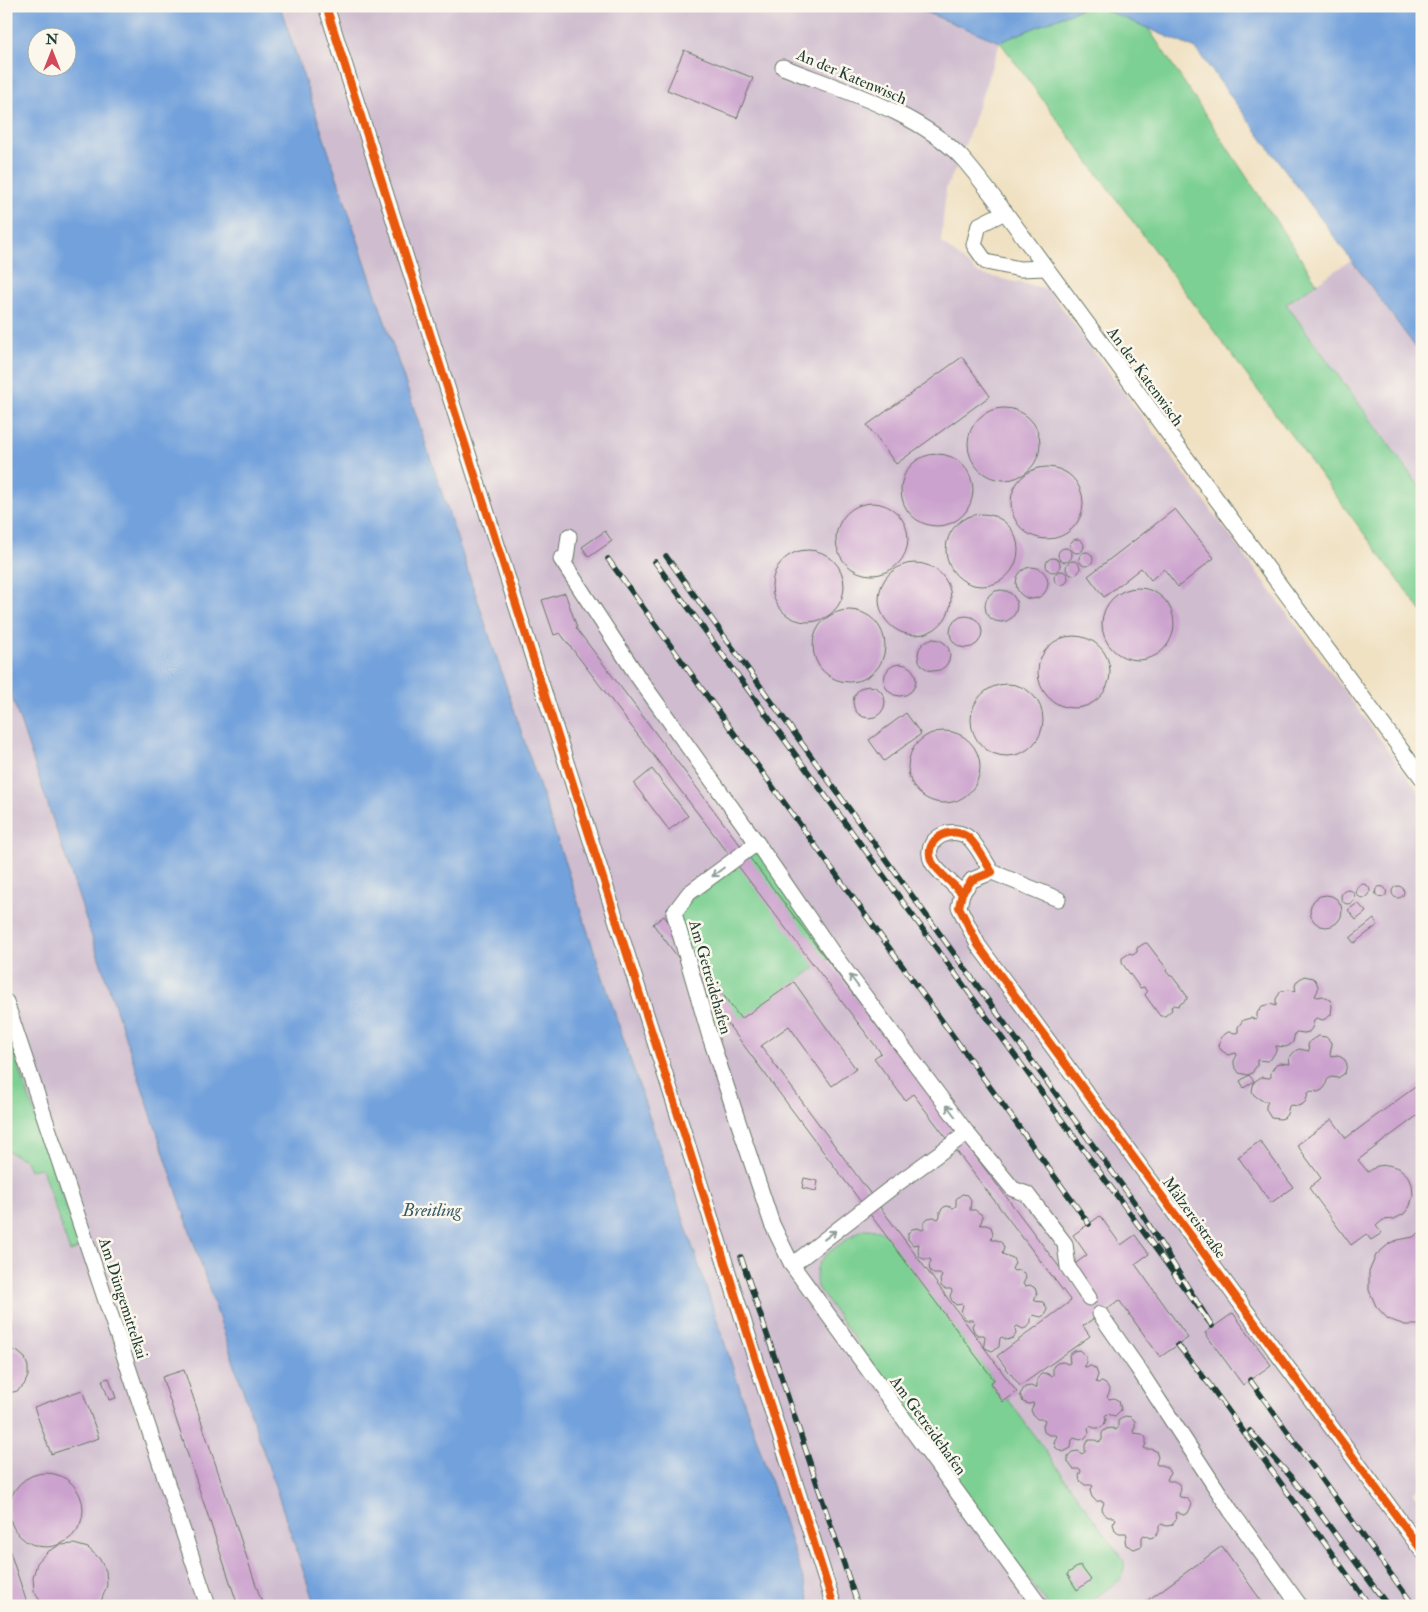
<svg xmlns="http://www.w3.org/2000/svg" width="1428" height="1612" font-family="'IM FELL Double Pica',serif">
  <rect width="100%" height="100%" fill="#fbf7ec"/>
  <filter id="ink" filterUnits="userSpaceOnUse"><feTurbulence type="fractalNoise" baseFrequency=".02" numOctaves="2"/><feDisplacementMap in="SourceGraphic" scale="10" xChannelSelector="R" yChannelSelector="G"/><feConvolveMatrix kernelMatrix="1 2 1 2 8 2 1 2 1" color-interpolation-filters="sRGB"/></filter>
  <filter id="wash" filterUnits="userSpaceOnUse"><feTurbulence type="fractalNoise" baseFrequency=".0096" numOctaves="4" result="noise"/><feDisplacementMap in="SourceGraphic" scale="20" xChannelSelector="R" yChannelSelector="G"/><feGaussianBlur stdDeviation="1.12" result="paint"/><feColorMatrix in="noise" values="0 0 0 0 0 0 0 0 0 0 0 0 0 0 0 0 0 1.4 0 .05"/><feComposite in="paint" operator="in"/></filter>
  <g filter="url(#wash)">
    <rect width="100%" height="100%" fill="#f0e1c3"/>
    <g fill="#cfbdcf">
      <path d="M280,6h630l90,36 -39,115 -15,31 -5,54 38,32 69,15 374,507v689l-9,7 9,12v102h-610z"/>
      <path d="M1351,260l71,96v134l-136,-186z"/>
      <path d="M6,679l94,279 215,648h-309z"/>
    </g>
    <g fill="#7dd093" stroke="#4e8664">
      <path d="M1087,6h9l52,22 169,255 -31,21 136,186v122l-422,-570z"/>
      <path d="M757,843l77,112 -101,70 -23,12 -36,-124z"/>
      <path d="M6,1029l73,216 -3,5 -6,2 -28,-83 -2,-1 -10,2 -4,-9 -20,-11z"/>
      <path d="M864,1229c11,0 18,2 27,10l103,141 -4,3 13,19 5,-3 116,162v8l-2,9 -38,28h-35l-2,-2 -230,-317c-4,-24 5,-30 23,-43 8,-5 15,-11 24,-15z"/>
    </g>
    <g fill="#72a1dc" stroke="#486f88" fill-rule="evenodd">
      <path d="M6,6h274l532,1600h-497l-309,-927zM38,38h30v30h-30z"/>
      <path d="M910,6h177l-87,36z"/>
      <path d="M1096,6h326v350l-226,-307z"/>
    </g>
    <g id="blocks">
      <g fill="#cba1cd">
        <path d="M684,50l69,28 -16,40 -70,-28z"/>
        <path d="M962,357l28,39 -94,68 -29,-39z"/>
        <circle cx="1004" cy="444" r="36"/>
        <circle cx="937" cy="490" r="36"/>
        <circle cx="1047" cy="503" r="36"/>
        <circle cx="872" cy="539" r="36"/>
        <path d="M1175,509l39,49 -36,29 -14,-18 -13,11 -10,-12 -37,29 -16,-21z"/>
        <circle cx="982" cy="550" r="36"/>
        <path d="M605,531l7,10 -23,16 -7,-10z"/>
        <circle cx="1077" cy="546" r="7"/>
        <circle cx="1065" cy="555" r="7"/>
        <circle cx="808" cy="586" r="36"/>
        <circle cx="1086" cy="559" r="7"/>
        <circle cx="1053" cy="565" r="7"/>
        <circle cx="1073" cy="568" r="7"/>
        <circle cx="915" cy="599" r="36"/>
        <circle cx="1032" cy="583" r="16"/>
        <circle cx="1061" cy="578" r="7"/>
        <circle cx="1138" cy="624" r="36"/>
        <circle cx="1001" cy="606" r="16"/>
        <path d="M565,593l12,34 -1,1 509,673 -13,-35 15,-11 -14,-20 27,-19 21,29 14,-10 14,19 -14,10 53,74 -28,19 -41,-57 -36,26 7,10 -70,50 -23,-30 74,-55 -158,-207 -8,6 -31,-42 7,-5 -321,-420 -6,2 -12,-35z"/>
        <circle cx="849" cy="646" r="36"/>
        <circle cx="966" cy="632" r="16"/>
        <circle cx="1074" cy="672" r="36"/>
        <circle cx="934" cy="655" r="16"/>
        <circle cx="900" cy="680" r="16"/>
        <circle cx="1007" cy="720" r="36"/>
        <circle cx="869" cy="702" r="16"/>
        <path d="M906,713l15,21 -37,27 -15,-21z"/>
        <circle cx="944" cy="767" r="36"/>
        <path d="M652,769l36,47 -19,14 -35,-46z"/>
        <circle cx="1363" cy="891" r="7"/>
        <circle cx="1398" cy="892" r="6"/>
        <circle cx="1381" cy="892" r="5.5"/>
        <circle cx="1348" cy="897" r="7"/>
        <circle cx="1326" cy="911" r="16"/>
        <path d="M1358,903l8,9 -10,8 -8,-10z"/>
        <path d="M664,916l77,103 53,-37 62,87 -24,17 -43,-60 -28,20 256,346 -14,10 -13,-19 4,-3 -341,-456z"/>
        <path d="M1374,919l4,6 -24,18 -4,-5z"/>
        <path d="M1145,943h2l20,26 -1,2 4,5h2l15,20v3l-9,7 -4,-1 -3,2 1,3 -7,6h-5l-15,-21 2,-3 -3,-5 -4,1 -18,-25v-5l8,-5 3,2 4,-3v-4z"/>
        <path d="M1304,976l9,2 3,3 2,5v4l-3,6 2,1 6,-1 8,5 1,5 -1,9 -8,5 -7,-2 -2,2 -2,8 -3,4 -5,1 -7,-1 -2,1 -2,9 -3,3 -4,2 -10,-1v5l-5,8 -4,2 -10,-1v5l-5,8 -4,2 -9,-2 -5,-8v-4l3,-6 -1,-2 -8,2 -7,-5 -2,-4 2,-9 7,-5 8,1 2,-1v-5l5,-7 8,-2 5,2 1,-1v-6l5,-7 9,-2 5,2v-7l5,-8 8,-1 7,2 -1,-6 2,-5z"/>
        <path d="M1318,1036l8,1 4,4 2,4 -2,9 1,2 7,-1 7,5 2,4 -2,9 -7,5 -7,-1 -4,3 -2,7 -3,3 -4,2 -7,-1 -3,2 -2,8 -3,3 -5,2 -7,-1 -2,1 -2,8 -3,4 -4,1 -9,-1 -5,-8v-4l2,-5 -7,-1 -7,-5 -2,-4 2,-9 7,-5 8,1 2,-1v-5l5,-8 4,-1 10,1 -1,-6 6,-7 4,-2 10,2 -1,-6 2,-4z"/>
        <path d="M1249,1075l5,6 -10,7 -4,-7z"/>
        <path d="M1422,1082v30l-64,48 10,12 9,-6 11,-1 11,3 8,7 5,9 1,11 -3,11 -6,8 -10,5 -11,1 -7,6 6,7 -11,7 -5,-6 -15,11 -42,-57 12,-10 -24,-33 35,-26 14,19z"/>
        <path d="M1260,1141l33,46 -22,16 -33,-46z"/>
        <path d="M804,1178l14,3 -2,10 -14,-3z"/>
        <path d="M962,1194l6,1 3,5 -1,10h5l7,5v5l-2,4 1,1h5l5,2 2,6 -2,6 1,1h5l5,3 2,5 -2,6 11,4 2,5 -3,6 2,2 5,-1 5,3 2,5 -3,6 2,2 5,-1 5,3 2,6 -3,6 1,1 8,1 4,6 -1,6 -5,3 -8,-2 -2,2v5l-3,5 -5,2 -6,-3 -2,2 1,6 -3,4 -6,2 -5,-3 -2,1 -1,9 -7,4 -7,-3 -1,-4 1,-7 -1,-2h-6l-4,-3 -2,-6 2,-4 -1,-2h-6l-4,-4 -2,-5 2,-5 -1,-2 -6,1 -4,-4 -2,-5 2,-5 -1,-2h-6l-4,-3 -1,-6 2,-4 -2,-2h-6l-4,-3 -1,-6 2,-4 -1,-2h-7l-4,-3 -1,-6 1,-6 -6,1 -5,-6v-6l4,-4 6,-1 4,2 2,-1v-7l4,-4 6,-1 4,2 2,-2v-6l4,-4 3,-1 6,2 3,-2v-7z"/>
        <path d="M1422,1231v94h-17l-17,-6 -12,-13 -7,-16v-18l7,-17 14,-12 8,-3 15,-3z"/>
        <path d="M6,1312l6,10v9l-6,11z"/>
        <path d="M1233,1313l38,52 -28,20 -38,-52z"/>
        <path d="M9,1349l9,3 7,6 3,9v9l-4,9 -7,6 -8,2h-3v-43z"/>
        <path d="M1079,1350l7,6v6l-2,4 1,1 6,-1 5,3 2,6 -2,6 1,2 5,-1 5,3 3,6 -3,6 2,2 5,-1 5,3 2,9 -6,6 -8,-2 -2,2 1,3 -2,6 -5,3h-5l-4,-2 -2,2 1,5 -4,5 -5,2 -6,-2 -2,2 -1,8 -8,4 -7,-4 -2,-6 3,-6 -1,-1h-7l-5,-3 -1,-6 2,-6 -1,-1h-7l-4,-4 -2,-5 3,-6 -1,-1 -4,1 -6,-2 -3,-8 5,-7 6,-1 4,2 2,-1v-8l4,-5 5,-1 5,3 2,-1v-8l4,-4 6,-1 5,2 2,-1 -1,-8 5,-4z"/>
        <path d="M184,1370l79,236h-25l-76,-229z"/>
        <path d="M109,1378l7,20 -7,2 -7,-20z"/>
        <path d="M82,1390l17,48 -48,16 -17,-47z"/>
        <path d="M1125,1416l6,1 4,4v6l-2,4 1,2 8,1 4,4v6l-2,4 2,1h5l5,2 2,6 -2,6 1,2h5l5,3 3,5 -3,7 2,1h5l5,3 2,5 -2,7 1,1 7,1 5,7 -4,8 -5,2 -6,-3 -2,1 1,7 -4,5 -5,1 -6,-2 -2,1v6l-3,5 -6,2 -6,-3 -2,2v9l-8,3 -8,-4 -1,-5 2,-5 -1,-2h-7l-4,-3 -2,-6 3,-5 -2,-2h-6l-5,-4 -1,-5 2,-5 -1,-2h-7l-4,-4 -2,-6 3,-5 -2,-1h-6l-5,-4 -1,-5 2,-5 -1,-2h-7l-5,-7v-6l4,-4 6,-1 4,3 3,-2v-7l4,-5h6l4,2 3,-2v-7l4,-4 6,-1 4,2 2,-2v-7z"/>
        <circle cx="46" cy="1510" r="37"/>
        <path d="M6,1543h1l21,63h-22z"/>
        <path d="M74,1544l14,4 11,10 7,13 1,14 -5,14 -5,7h-54l-9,-15 -1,-14 4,-14 10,-11 13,-7z"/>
        <path d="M1222,1546l43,60h-125z"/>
        <path d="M1080,1565l11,15 -14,10 -10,-16z"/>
      </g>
    </g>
  </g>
  <g filter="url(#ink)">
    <use href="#blocks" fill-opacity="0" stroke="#687666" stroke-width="1"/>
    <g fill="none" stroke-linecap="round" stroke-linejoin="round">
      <defs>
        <g id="minor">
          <path d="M326,6l508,1600"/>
          <path d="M783,67c58,23 135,45 179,91 15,17 29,36 43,54l417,566"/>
          <path d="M1005,212l-26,13 -5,20 12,17 34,7 25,-1"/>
          <path d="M569,536l-3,22 -5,1 77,118 119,166 77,112 133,178 -77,56 -98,76"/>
          <path d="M757,843l-68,50 -15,20 36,124 62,187 20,41 248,341"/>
          <path d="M992,872l66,27"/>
          <path d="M962,893c-7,-7 -26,-23 -30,-31 -11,-23 21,-39 38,-23 9,9 15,23 22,33l-20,8 -10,13 -3,14 19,38 444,606"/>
          <path d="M6,1002l202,604"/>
          <path d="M967,1133l46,56 14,5 38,50 3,23 21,31"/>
          <path d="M1100,1314l37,53 94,144 69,95"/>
        </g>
      </defs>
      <use href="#minor" stroke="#687666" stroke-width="17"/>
      <use href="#minor" stroke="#fff" stroke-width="15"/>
      <defs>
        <g id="rail">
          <path d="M608,559l481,665"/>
          <path d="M655,562l557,764 -75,-120 -471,-650"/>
          <path d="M741,1257l117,349"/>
          <path d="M1178,1345l31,39 161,222"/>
          <path d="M1250,1380l164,226"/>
          <path d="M1250,1431l40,45 26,32 72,98"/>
        </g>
      </defs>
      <use href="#rail" stroke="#1f3d34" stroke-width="5.5"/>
      <use href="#rail" stroke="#fbf7ec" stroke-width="4" stroke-dasharray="11" stroke-linecap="butt"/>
      <defs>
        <g id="cycleway">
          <path d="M326,6l508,1600"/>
          <path d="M962,893c-7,-7 -26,-23 -30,-31 -11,-23 21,-39 38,-23 9,9 15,23 22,33l-20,8 -10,13 -3,14 19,38 444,606"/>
        </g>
      </defs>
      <use href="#cycleway" stroke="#fbf7ec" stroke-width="11"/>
      <use href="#cycleway" stroke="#e8590c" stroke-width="8"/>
    </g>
    <defs><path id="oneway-shaft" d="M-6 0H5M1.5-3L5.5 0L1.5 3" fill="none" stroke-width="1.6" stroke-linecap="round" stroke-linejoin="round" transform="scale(1.25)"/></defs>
    <g stroke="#8f9e9a">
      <use href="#oneway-shaft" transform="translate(718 872) rotate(143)"/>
      <use href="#oneway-shaft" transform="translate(854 981) rotate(-127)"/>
      <use href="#oneway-shaft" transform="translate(951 1111) rotate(-127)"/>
      <use href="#oneway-shaft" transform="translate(830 1235) rotate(-38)"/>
    </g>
  </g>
  <g text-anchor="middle" stroke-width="5" stroke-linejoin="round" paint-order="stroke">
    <g font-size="16" fill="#1f3d34" stroke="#fbf7ec">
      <text transform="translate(852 76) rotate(23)" y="6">An der Katenwisch</text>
      <text transform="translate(1146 376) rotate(54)" y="6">An der Katenwisch</text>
      <text transform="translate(711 977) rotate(74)" y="6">Am Getreidehafen</text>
      <text transform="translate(1195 1217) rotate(54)" y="6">Mälzereistraße</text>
      <text transform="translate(124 1298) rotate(72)" y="6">Am Düngemittelkai</text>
      <text transform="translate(929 1425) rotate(54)" y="6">Am Getreidehafen</text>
    </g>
    <g font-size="18" font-style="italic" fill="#385b66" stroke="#fbf7ec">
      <text x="432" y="1216">Breitling</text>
    </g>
  </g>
  <rect width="1428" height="1612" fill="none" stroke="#fbf7ec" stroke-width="25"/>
  <g transform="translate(52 52)"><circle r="24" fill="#fbf7ec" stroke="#a3ada2"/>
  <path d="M0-4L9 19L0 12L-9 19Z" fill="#d1495b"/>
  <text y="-8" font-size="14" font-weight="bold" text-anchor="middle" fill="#1f3d34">N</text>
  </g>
</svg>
